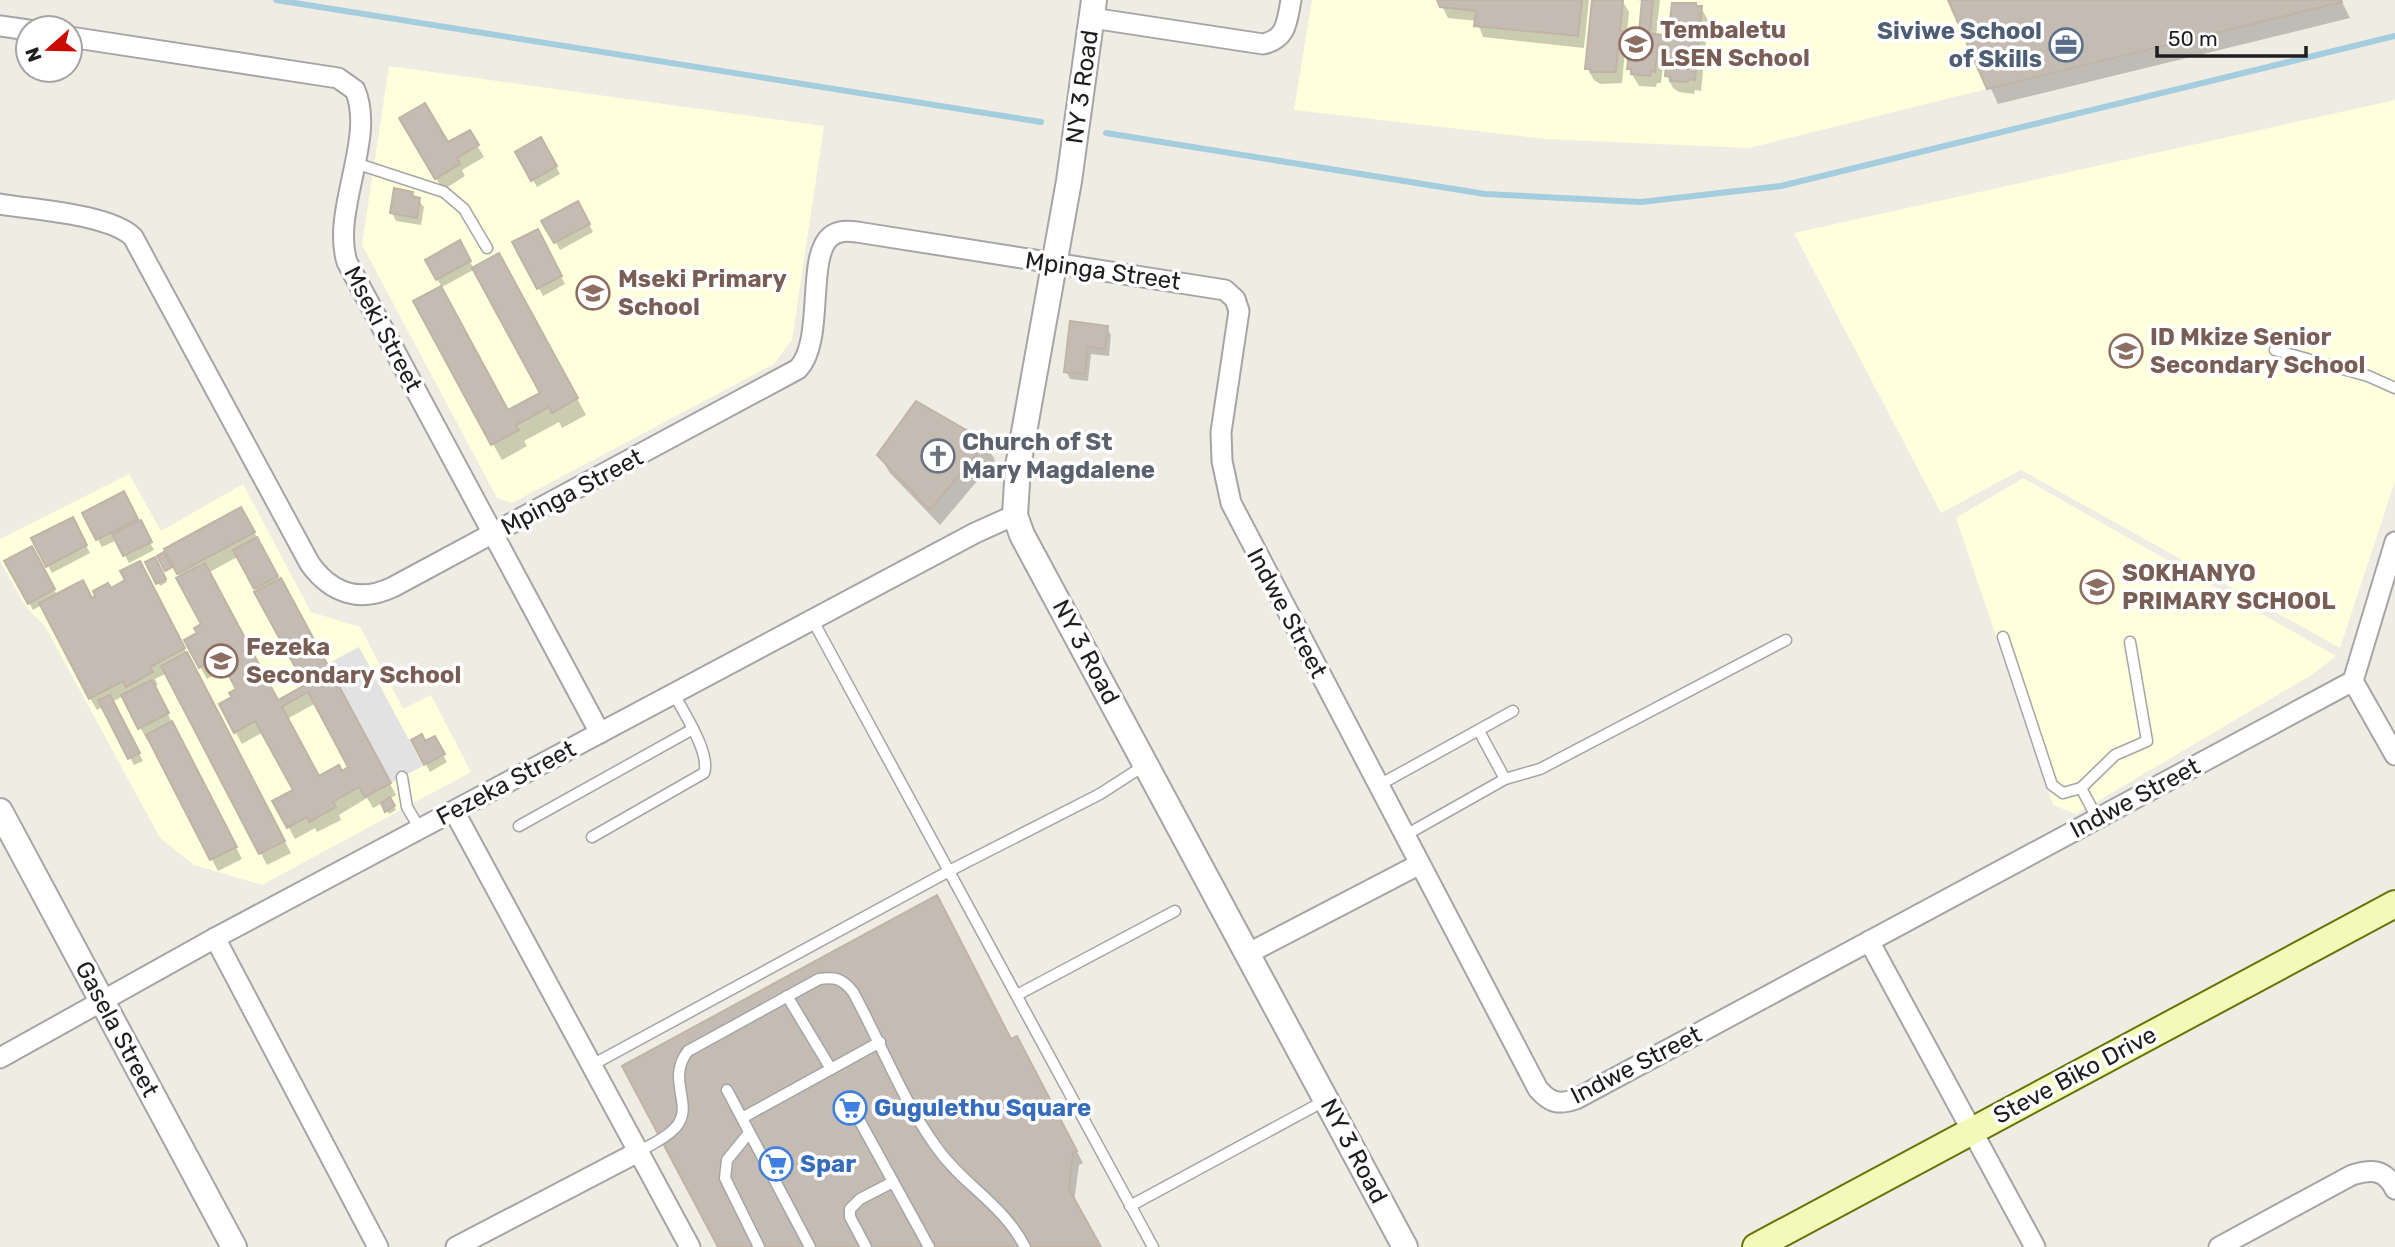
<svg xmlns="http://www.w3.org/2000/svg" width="2395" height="1247" font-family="Rubik,sans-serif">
  <rect width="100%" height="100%" fill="#efece4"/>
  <g fill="#fdffdd">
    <path d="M1312,0h636l39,89 -238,59 -204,-9 -251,-29z"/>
    <path d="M389,66l435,60 -32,214 -18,24 -262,139 -15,-5 -135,-253z"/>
    <path d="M2395,100v381l-55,167 -319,-178 -80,43 -147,-280z"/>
    <path d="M129,474l32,57 82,-47 68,128 49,15 43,82 28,-14 40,77 -209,113 -68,-20 -34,-27 -115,-212 -19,-19 -26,-46v-22z"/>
    <path d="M2023,478l313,178 -23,18 -237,140 -23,-9 -97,-287z"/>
  </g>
  <path fill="#e2e2e2" d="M359,647l64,119 -32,17 -64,-119z"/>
  <g fill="#0003" fill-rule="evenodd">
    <path d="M1439,0h150l-5,48 -101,-11 -6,-16 -29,-3z"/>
    <path d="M1594,0h28l7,12 -2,21h14l3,-32 -7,-1h23l-4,36 14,2 27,-31 4,1 7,12 -7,71 -6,-1 -1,4 -15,-2 -6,-4 -6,-12 1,-20 -4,-1 -3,28h-4l-1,4 -17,-1 -10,-17 1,-17 -5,-1 -3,32 -22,1 -6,-4 -7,-12z"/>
    <path d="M1950,0h391l9,18 -352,86z"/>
    <path d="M401,119l47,26 21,-13 15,25 -22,13 3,6 -22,14z"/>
    <path d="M540,139l20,35 -23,13 -20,-35z"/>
    <path d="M412,193l12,14 -3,18 -25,-4 -4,-8z"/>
    <path d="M577,203l16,29 -33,18 -16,-29z"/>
    <path d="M537,231l28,53 -22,12 -28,-53z"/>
    <path d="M460,243l14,26 34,2 78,144 -24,13 -3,-6 -35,19 3,5 -25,14 -9,-16 15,-32 34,-18 -67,-125 -33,18 -5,-8 -10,-19z"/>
    <path d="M1071,323l36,5 4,7 -2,21 -18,-2 -3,27 -18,-2 -4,-8z"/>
    <path d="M985,444l10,16 -55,65 -51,-53 -9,-17z"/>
    <path d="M128,501l26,49 -25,13 -12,-23 -15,7 -18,-33z"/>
    <path d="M72,519l18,34 -38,20 -18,-34z"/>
    <path d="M248,521l148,274 -7,4 7,11 -7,4 -6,-11 -10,5 -6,-10 -28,17 2,5 -24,12 -2,-4 -20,11 -20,-37 20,-11 -32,-59 -21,12 -21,-39 13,-7 4,-8 -11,-22 -20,11 -21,-38 13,-7 4,-9 -37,-75zM239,556l68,130 -29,16 -70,-129zM316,703l35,64 -32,11 -32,-59z"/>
    <path d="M32,548l25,47 35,5 54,-25 145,278 -24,12 -100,-192 -12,6 3,6 -4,2 88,172 -24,12 -69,-133 -2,2 -24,-44 -11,6 31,59 -9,4 -31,-59 -6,4 -7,-12 -48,-93 -9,5 -26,-48z"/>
    <path d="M154,560l13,22 -7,4 -12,-23z"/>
    <path d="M434,738l13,24 -17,10 -17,-32 12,3z"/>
    <path d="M1011,1041l12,9 60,113 -4,2 -5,37 25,45h-379z"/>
  </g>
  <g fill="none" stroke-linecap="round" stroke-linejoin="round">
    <g stroke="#a4cddd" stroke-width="6">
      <path d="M276,0l765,122"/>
      <path d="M1106,133l379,61 156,8 140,-16 614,-150"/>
    </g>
  </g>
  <g fill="#c4bcb3" stroke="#c1b3a6" stroke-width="2" fill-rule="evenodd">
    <path d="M1437,0h145l-4,36 -104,-10 2,-15 -36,-4z"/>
    <path d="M1592,0h31l-3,31 10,1h9l3,-32h11l-3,33 18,3 4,-33h24v3h6l-7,74 -6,-1 -1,3 -18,-1 1,-4 -6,-1 3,-31 -10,-1 -3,28 -4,-1 -1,5 -19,-2v-5h-4l3,-28 -11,-1 -3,32h-25l1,-3h-7z"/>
    <path d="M1948,0h393l1,2 -355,87z"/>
    <path d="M425,103l23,39 22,-12 9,15 -22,13 3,6 -25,15 -36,-61z"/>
    <path d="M541,137l16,29 -26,15 -16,-29z"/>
    <path d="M394,188l19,4 -1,4 8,2 -3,20 -27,-5z"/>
    <path d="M578,201l12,23 -36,19 -13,-22z"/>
    <path d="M538,229l24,47 -25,13 -25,-47z"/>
    <path d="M460,240l11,21 -35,19 -11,-20z"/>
    <path d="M499,253l79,145 -26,15 -3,-6 -33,18 3,5 -28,15 -78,-144 28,-15 67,124 32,-17 -68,-125z"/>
    <path d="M1070,321l38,5 -3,23 -17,-2 -3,27 -21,-2z"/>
    <path d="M916,401l71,41 -57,68 -53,-55z"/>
    <path d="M124,491l14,28 -42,21 -14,-27z"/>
    <path d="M241,507l14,25 -78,42 -13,-25z"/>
    <path d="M73,517l14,28 -41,22 -15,-29z"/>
    <path d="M141,520l11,22 -29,14 -11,-22z"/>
    <path d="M257,537l21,39 -24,13 -21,-39z"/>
    <path d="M32,546l23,43 -27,15 -24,-43z"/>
    <path d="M164,552l8,15 -7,4 -8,-15z"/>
    <path d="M155,557l11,22 -10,5 -11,-22z"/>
    <path d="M140,561l45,87 -35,19 3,5 -27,15 -3,-6 -34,18 -50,-96 44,-23 9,18 3,-2 -2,-5 15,-8 3,5 14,-8 -5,-9z"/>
    <path d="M205,563l73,137 27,-15 -51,-93 27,-14 110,205 -26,14 -6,-10 -26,15 3,5 -27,15 -2,-5 -20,11 -15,-27 21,-11 -38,-69 -21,12 -15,-29 13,-7 -3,-4 7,-4 -17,-32 -20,11 -15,-28 13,-7 -3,-5 7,-4 -25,-46zM308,692l40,75 -6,4 -3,-6 -20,11 -37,-69z"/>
    <path d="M187,652l98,189 -26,13 -98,-188z"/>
    <path d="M152,680l17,33 -31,16 -17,-34z"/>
    <path d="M110,695l30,58 -12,6 -30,-59z"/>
    <path d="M172,721l65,126 -27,13 -64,-125z"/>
    <path d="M422,734l3,7 10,-5 10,18 -21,11 -13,-25z"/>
    <path d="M390,797l5,9 -10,6 -4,-9z"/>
    <path d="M937,895l74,144 6,-3 60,115 -4,2 -4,36 32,58h-383l-96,-181z"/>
  </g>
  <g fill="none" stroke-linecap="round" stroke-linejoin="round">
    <defs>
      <g id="service">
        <path d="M355,163l89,29 20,17 23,39"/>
        <path d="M2275,350l93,26 27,12"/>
        <path d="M812,619l341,628"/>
        <path d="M2003,637l49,148 11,8 18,-5 16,30"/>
        <path d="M402,777l5,30 13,22"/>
        <path d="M1505,779l35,-10 246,-129"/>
        <path d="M1379,785l134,-74"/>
        <path d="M2081,788l34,-33 32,-14 -17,-99"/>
        <path d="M519,826l174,-97"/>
        <path d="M1404,836l101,-57 -26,-48"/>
        <path d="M592,837l112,-64c7,-20 -21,-61 -30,-79"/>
        <path d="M1017,995l158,-84"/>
        <path d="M787,996l44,73"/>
        <path d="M592,1065l359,-195 149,-76 45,-29"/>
        <path d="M727,1090l83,157"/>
        <path d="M852,1107l77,140"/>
        <path d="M742,1118l138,-76"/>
        <path d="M749,1133l-22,27 -2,18 34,69"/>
        <path d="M638,1152c12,-7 27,-13 37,-24 21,-22 -10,-48 13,-77l131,-72c16,-2 23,-1 34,13 28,51 49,108 84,156 27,38 65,55 88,99"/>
        <path d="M1130,1206l196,-106"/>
        <path d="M866,1247l-16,-30v-8l10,-10 33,-17"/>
      </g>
      <g id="minor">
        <path d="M1092,18l171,26c24,-5 24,-23 28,-44"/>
        <path d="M0,26l28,4"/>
        <path d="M70,37l268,41 17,12c21,48 -24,121 -8,172l253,471"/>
        <path d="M0,204c34,6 109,10 133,33l177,327c21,29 50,39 83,23l405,-218c27,-28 8,-111 32,-132 8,-7 18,-6 27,-5l368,58 10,9 4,12 -18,121 1,29 9,42 307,586c12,14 21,16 38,10l777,-418"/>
        <path d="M2395,542l-42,139 42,74"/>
        <path d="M454,811l236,436"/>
        <path d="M215,938l163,309"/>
        <path d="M1869,941l166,306"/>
        <path d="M1247,954l171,-89"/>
        <path d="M0,1058l215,-120 760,-405 40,-18"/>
        <path d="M456,1247l182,-95"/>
        <path d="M2219,1247l133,-72c20,-6 33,-6 43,14"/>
      </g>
      <g id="tertiary">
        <path d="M1094,0l-25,181 -51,285 -3,49 7,20 383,712"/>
        <path d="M0,811l234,436"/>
      </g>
      <path id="secondary" d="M1756,1247l639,-343"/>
    </defs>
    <use href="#service" stroke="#a5a5a5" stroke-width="13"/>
    <use href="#minor" stroke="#a5a5a5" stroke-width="23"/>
    <use href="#tertiary" stroke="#a5a5a5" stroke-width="28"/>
    <use href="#secondary" stroke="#637505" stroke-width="30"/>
    <use href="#service" stroke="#fff" stroke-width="10"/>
    <use href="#minor" stroke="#fff" stroke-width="19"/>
    <use href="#tertiary" stroke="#fff" stroke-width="24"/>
    <use href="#secondary" stroke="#f3f9b8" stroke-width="26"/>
  </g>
  <defs>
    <symbol id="school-ring" viewBox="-11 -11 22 22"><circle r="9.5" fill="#fff" stroke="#8d6e63" stroke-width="1.5"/><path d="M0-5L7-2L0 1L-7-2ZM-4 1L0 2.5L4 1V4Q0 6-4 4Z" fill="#8d6e63"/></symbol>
    <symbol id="office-ring" viewBox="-11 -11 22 22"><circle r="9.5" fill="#fff" stroke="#5c6f8a" stroke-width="1.5"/><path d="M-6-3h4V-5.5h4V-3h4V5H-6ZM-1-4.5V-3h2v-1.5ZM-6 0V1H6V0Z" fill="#5c6f8a"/></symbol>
    <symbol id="church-ring" viewBox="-11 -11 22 22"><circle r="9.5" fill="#fff" stroke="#6b7280" stroke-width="1.5"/><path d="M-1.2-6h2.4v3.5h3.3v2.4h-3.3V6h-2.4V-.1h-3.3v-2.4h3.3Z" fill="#6b7280"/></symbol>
    <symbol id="supermarket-ring" viewBox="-11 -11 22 22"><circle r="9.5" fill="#fff" stroke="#3f7fe0" stroke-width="1.5"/><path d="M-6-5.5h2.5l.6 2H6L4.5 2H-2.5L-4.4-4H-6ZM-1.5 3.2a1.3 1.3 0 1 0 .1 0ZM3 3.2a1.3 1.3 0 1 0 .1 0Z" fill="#3f7fe0"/></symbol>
  </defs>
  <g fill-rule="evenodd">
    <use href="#school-ring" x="1617" y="25" width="38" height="38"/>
    <use href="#office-ring" x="2047" y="26" width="38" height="38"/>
    <use href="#school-ring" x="574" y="274" width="38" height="38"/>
    <use href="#school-ring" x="2107" y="332" width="38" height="38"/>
    <use href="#church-ring" x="919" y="437" width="38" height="38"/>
    <use href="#school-ring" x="2078" y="568" width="38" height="38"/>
    <use href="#school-ring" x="202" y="642" width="38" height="38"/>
    <use href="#supermarket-ring" x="831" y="1089" width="38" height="38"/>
    <use href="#supermarket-ring" x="757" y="1145" width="38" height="38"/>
  </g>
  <g text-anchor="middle" stroke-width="7" stroke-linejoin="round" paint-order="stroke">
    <g font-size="24" font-weight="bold" fill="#785e54" stroke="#fff" text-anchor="start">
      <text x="1660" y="38">Tembaletu<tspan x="1660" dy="28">LSEN School</tspan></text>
      <text x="618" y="287">Mseki Primary<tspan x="618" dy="28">School</tspan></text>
      <text x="2150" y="345">ID Mkize Senior<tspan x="2150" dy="28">Secondary School</tspan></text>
      <text x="2122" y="581">SOKHANYO<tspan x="2122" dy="28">PRIMARY SCHOOL</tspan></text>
      <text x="246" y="655">Fezeka<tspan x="246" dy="28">Secondary School</tspan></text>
    </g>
    <g font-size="24" font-weight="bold" fill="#4e5e75" stroke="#fff" text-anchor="end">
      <text x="2042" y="39">Siviwe School<tspan x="2042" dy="28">of Skills</tspan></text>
    </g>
    <g font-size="24" fill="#1e1e1e" stroke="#fff">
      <text transform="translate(1082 87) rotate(-82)" y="8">NY 3 Road</text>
      <text transform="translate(1103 271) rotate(8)" y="8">Mpinga Street</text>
      <text transform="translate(383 329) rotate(62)" y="8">Mseki Street</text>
      <text transform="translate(572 492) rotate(-28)" y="8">Mpinga Street</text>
      <text transform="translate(1287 613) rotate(62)" y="8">Indwe Street</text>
      <text transform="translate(1086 652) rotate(62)" y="8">NY 3 Road</text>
      <text transform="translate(506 783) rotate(-28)" y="8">Fezeka Street</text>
      <text transform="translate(2135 798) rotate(-28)" y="8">Indwe Street</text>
      <text transform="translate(117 1029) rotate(62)" y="8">Gasela Street</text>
      <text transform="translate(1636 1065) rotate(-27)" y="8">Indwe Street</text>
      <text transform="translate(2075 1075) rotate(-28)" y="8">Steve Biko Drive</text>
      <text transform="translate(1354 1151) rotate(62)" y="8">NY 3 Road</text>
    </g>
    <g font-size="24" font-weight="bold" fill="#5b616d" stroke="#fff" text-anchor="start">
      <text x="962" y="450">Church of St<tspan x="962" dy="28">Mary Magdalene</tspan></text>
    </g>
    <g font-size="24" font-weight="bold" fill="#366cbe" stroke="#fff" text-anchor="start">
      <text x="874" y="1116">Gugulethu Square</text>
      <text x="800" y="1172">Spar</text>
    </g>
  </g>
  <g transform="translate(49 49) rotate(250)"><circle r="33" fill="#ffffff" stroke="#a5a5a5" stroke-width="2"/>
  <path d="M0-5L12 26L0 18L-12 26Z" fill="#cc0b00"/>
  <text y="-10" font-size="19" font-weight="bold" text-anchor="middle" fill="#1e1e1e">N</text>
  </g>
  <path d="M2157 46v10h149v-10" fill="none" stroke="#1e1e1e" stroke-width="3.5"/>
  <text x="2168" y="46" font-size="21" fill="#1e1e1e" stroke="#ffffff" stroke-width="5" paint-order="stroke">50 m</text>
</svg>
